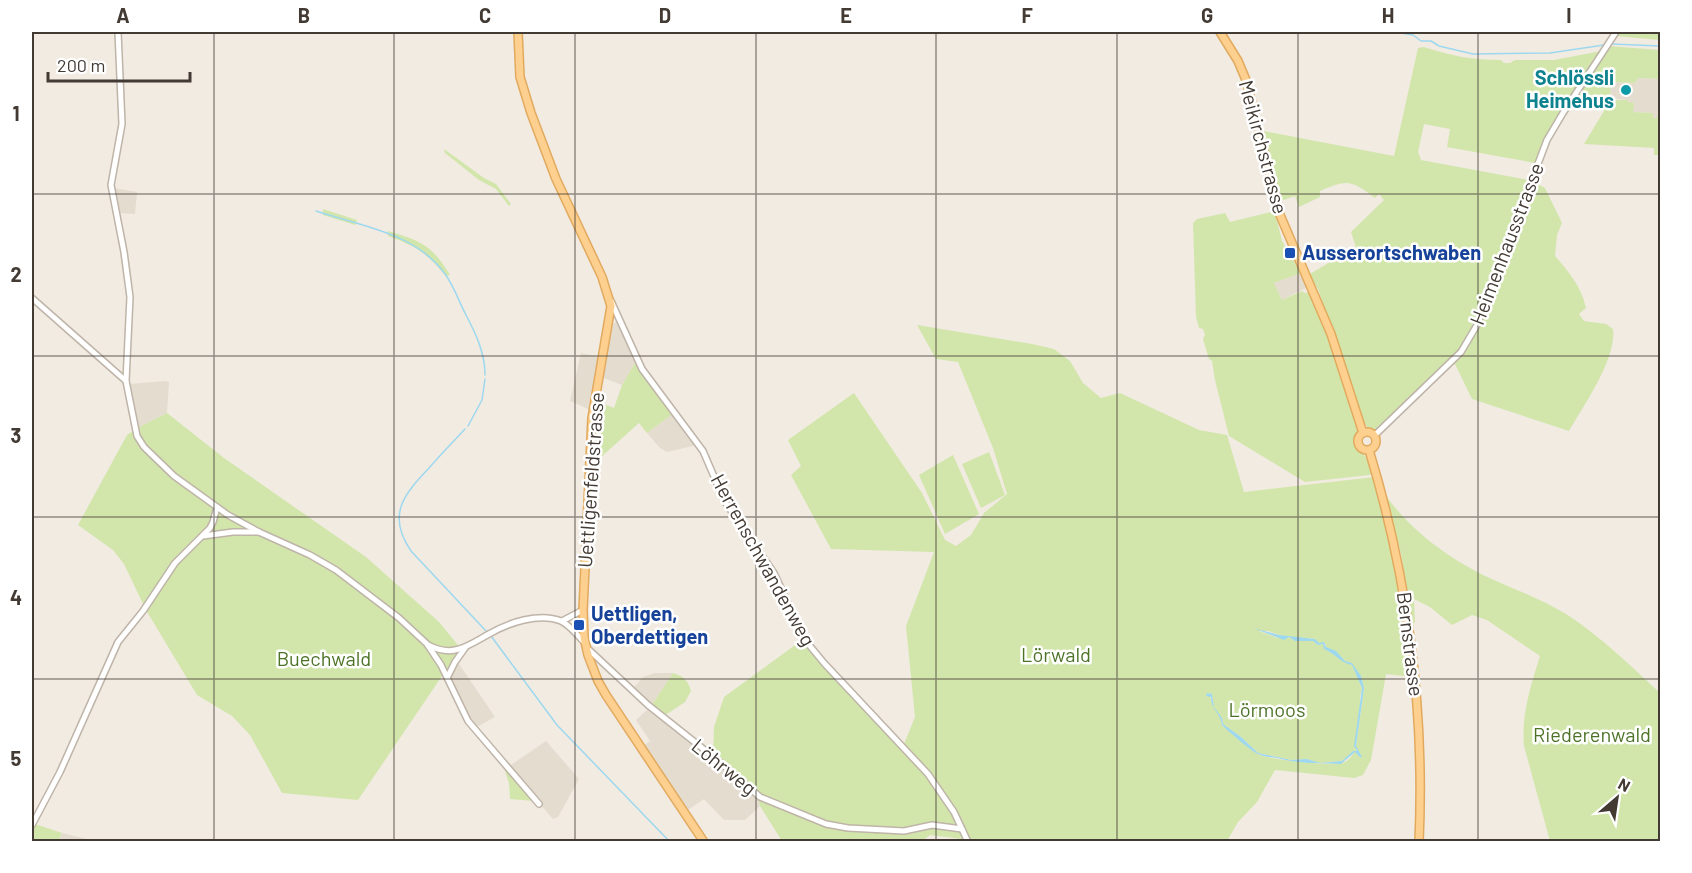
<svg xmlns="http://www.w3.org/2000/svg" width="1692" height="873" font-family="Barlow,sans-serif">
  <rect width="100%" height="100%" fill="#f1ebe2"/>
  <g fill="#e5dcd0">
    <path d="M1638,78l22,1v32h-2l-1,7h-4v-5l-20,-1 -6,-12 -17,-2 1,-16 24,1z"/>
    <path d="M114,188l23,4 -2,22 -18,-1z"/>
    <path d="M1301,273l7,14 -26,13 -8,-17z"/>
    <path d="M616,322l4,1 16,38 -14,24 -21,-8 -6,35 -25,-11 11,-48 23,5 7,-33z"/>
    <path d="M165,381l4,1 -2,31 -30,15 -8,-44z"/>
    <path d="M674,413l23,32 -30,7 -7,-4 -13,-15z"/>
    <path d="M457,661l38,56 -20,11 -6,-8 -18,-42v-6z"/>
    <path d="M655,673h18l-22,33 107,92 2,8 -15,14h-21l-20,-21 -18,12 -43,-65 7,-5 -14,-21 13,-12 -19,-16 13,-15z"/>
    <path d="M546,741l33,38 -21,38 -5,2 -45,-52z"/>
    <path d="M62,833l33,8 -37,1z"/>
  </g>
  <g fill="#d2e6ab" fill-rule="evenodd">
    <path d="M1618,32h42v8l-45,-4z"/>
    <path d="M1608,46l52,4v29l-22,-1 -3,5 -24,-1 -1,16 -40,11 -1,-3z"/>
    <path d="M1424,47c28,9 48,13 77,13l3,3h6l5,-3h39l47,-9 -56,88 -10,24 -88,-16 3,-18 -26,-5 -6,28 3,8 108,20 16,8 17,35 -5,12 -2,21c14,16 26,30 31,52l-7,6 5,7 22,3 7,5c4,29 -29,76 -44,102l-97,-32 -18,-37 -77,68 -9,-1 -6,-12 -44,-128 -10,-14 48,-28 -5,-15 33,-32 -5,-6 -4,4c-24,-18 -27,-19 -55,-7v6l-21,10 -4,-11 -17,6 -15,-71 131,25 24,-108z"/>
    <path d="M1613,100h15v2l6,1 -1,9 20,1v5h4l1,-7h2v44h-6v-7l-70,-4 20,-33 -7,-6z"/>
    <path d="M444,149l40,29 12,6 15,20 -2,2 -13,-17 -17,-9 -34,-27z"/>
    <path d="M323,209l34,11 -2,5 -32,-10z"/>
    <path d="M1271,212h4l7,29 19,32 -27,10 8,17 20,-9 3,2 5,-1 18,42 31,95c-6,14 -8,14 4,25 5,5 7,13 9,19l-2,2 -65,7 -76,-46 -14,-56 -3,-19 -3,-2 -6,-20 2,-4 -2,-6 -4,-1 -3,-11 -3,-94 4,-4 28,-6 5,9z"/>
    <path d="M388,231c33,10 43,13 62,44l-4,1c-20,-23 -28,-29 -58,-40z"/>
    <path d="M917,325l115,19 22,5 16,12 13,22 18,15 19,-5 79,37 28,5 17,57 130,-15 26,106 12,94 -26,-3 -15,86 -8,15 -9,3 -79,-8 -18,32 -19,20 -11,19 -242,1 -55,-7 -9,7 -139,-1 -22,-35 -2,-8 -45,-43 1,-28 10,-30 78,-57 100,109 13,-32 -9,-91 28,-74 -103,-3 -40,-74 10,-9 -13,-26 66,-47 68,100 23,47 11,6 15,-11 13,-22 23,-19 -14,-46 -35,-86 -22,-3zM1259,631h9l15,5 32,3 4,5h7v3c10,5 15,14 25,16l2,3 -28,-17 -2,-5 -5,1 -5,-4h-18l-6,-4 -11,1zM1353,667l8,9 3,12 -8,58 5,12 -5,-6 -1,-8 5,-30v-17l2,-9zM1207,693l5,1 2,13 8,11 1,6 18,13 17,16 33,7 16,-1 13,4 22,-2 13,-9c-3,3 -6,8 -10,10 -11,5 -75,-2 -87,-8 -6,-3 -10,-8 -14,-12 -7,-6 -16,-11 -22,-17 -1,-11 -10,-18 -12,-29h-4z"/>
    <path d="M636,361l38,52 -27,20 -8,-10 -47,42 4,-64 18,7 8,-23z"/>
    <path d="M167,413l57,45 142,99 73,65 23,28 -18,23 -86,127 -76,-7 -32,-58 -18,-19 -35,-21 -51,-85 -22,-46 -11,-14 -35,-25 49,-90 10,-7z"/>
    <path d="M989,452l16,43 -24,13 -19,-44z"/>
    <path d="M953,455l26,59 -34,20 -26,-59z"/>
    <path d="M1385,495c28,37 58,59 98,80 27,13 57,23 83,39 34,22 64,51 94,79v148h-110l-26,-95c-3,-31 7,-61 16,-90l-53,-36 -15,-5 -20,10 -22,-18 -16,-8 1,24h-3l-11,-70z"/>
    <path d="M673,673c10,3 15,7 18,18l-6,11 -21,14 -13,-10z"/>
    <path d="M503,765l31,36 -24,-2 -1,-16z"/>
    <path d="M32,823l30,10 -4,8h-26z"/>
  </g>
  <path fill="#9ed8ef" d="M1253,628l26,7 36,4 4,4 5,-1 2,5 10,4 9,10 7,2 9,13 3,12 -8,58 6,11h-2l-5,-5 -14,12c-22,-1 -42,0 -64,-6 -6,-1 -13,-1 -19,-4 -7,-3 -30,-23 -36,-29 -1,-11 -11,-16 -11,-28l-5,-1 1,-3 5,1 2,13 8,11 1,6 18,13 17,16 33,7 16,-1 13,4 22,-2 11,-10h4l-3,-5 8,-58 -10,-23c-13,-3 -16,-11 -28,-16l-1,-5 -5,1 -5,-4h-18l-6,-4 -5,3z"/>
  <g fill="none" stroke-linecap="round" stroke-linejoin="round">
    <g stroke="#9ed8ef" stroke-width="1.5">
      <path d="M1395,32l18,3 8,6h10l8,5 34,8 77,-1 54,-8"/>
      <path d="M1612,44l48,2"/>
      <path d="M316,211c45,15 100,22 129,63 9,12 14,28 21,41 10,19 19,38 19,60"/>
      <path d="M468,426l14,-26 3,-21"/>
      <path d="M465,429c-12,13 -24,25 -35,38 -26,27 -44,48 -19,84l76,81"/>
      <path d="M491,636l66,89 113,117"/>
    </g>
    <defs>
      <g id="minor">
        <path d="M118,32l4,92 -11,61 13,67 6,45 -4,84 11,55 7,11 30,29 54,39 31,17"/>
        <path d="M32,298l94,83"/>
        <path d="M611,301l31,68 61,82 22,51 49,71 31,67 19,23 104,111 26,38 14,30"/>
        <path d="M1374,436l87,-84 16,-27 70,-185 16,-27 53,-81"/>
        <path d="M203,536l30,-4h26l51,23 26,15 63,48 28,26 14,21 27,56 71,83"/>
        <path d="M562,621l21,-11"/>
        <path d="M428,645c8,4 18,7 27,5 12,-2 23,-10 34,-16 19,-11 50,-22 72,-13 9,4 17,15 24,22"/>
        <path d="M586,647l62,58 73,58 39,34 66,27 22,4 56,3 28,-6 30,4"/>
        <path d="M448,676l7,-14 10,-14"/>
        <path d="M32,825l28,-53 58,-130 25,-31 32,-48 35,-35 3,-6 4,-15"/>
      </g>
      <g id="major">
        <path d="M518,32l2,45 11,36 25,66 46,98 9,29 -19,112 -9,192 1,27 4,18 10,26 8,14 98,147"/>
        <path d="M1220,32l18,29 8,19 34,135 51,119 32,99"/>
        <circle cx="1367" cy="441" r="9"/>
        <path d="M1369,450c39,128 56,258 50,392"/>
      </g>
    </defs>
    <use href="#minor" stroke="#bfb4a8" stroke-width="8"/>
    <use href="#major" stroke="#e2aa5f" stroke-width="10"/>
    <use href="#minor" stroke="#fff" stroke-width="5"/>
    <use href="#major" stroke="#fdd08f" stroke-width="7"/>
  </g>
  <path fill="none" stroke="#423a33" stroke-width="1.5" stroke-opacity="0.55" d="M214,32v810M394,32v810M575,32v810M756,32v810M936,32v810M1117,32v810M1298,32v810M1478,32v810M32,194h1628M32,356h1628M32,517h1628M32,679h1628"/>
  <circle fill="#0f9aa8" stroke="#fff" stroke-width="2" cx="1626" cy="90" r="6"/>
  <g fill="#1a4fb4" stroke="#fff" stroke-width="2">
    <rect x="1284" y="247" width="12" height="12" rx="3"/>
    <rect x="573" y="619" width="12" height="12" rx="3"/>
  </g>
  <g text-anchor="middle" stroke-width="5" stroke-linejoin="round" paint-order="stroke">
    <g font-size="20" font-weight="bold" fill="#0d838f" stroke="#fff" text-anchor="end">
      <text x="1614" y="85">Schlössli<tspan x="1614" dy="23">Heimehus</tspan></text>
    </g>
    <g font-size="20" fill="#423a33" stroke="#fff">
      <text transform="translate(1263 147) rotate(75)" y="7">Meikirchstrasse</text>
      <text transform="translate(1507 244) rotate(-69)" y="7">Heimenhausstrasse</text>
      <text transform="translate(591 480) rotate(-86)" y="7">Uettligenfeldstrasse</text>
      <text transform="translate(763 560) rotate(61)" y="7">Herrenschwandenweg</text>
      <text transform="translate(1410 644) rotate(83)" y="7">Bernstrasse</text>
      <text transform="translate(724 767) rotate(39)" y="7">Löhrweg</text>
    </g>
    <g font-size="20" font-weight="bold" fill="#164399" stroke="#fff" text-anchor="start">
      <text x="1302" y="260">Ausserortschwaben</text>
      <text x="591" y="621">Uettligen,<tspan x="591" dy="23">Oberdettigen</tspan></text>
    </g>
    <g font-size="20" fill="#4d7328" stroke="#fff">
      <text x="1056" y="662">Lörwald</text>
      <text x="324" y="666">Buechwald</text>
      <text x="1267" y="717">Lörmoos</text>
      <text x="1592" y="742">Riederenwald</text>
    </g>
  </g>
  <rect width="1692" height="873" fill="none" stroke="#ffffff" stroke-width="66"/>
  <g transform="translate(1617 798) rotate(29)" stroke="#ffffff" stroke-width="4.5" paint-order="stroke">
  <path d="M0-4.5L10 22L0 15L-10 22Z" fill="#423a33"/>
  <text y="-9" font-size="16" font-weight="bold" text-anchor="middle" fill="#423a33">N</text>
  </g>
  <path d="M48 72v9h142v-9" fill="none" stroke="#423a33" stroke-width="3"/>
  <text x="57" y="72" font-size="18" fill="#423a33" stroke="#ffffff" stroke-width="4.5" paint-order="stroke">200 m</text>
  <rect x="33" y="33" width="1626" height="807" fill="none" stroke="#423a33" stroke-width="2"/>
  <g font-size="20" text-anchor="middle" font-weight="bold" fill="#423a33">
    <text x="123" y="23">A</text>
    <text x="304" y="23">B</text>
    <text x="485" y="23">C</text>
    <text x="665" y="23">D</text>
    <text x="846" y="23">E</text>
    <text x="1027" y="23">F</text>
    <text x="1207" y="23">G</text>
    <text x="1388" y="23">H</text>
    <text x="1569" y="23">I</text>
    <text x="16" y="121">1</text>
    <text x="16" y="282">2</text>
    <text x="16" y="443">3</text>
    <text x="16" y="605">4</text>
    <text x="16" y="766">5</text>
  </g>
</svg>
